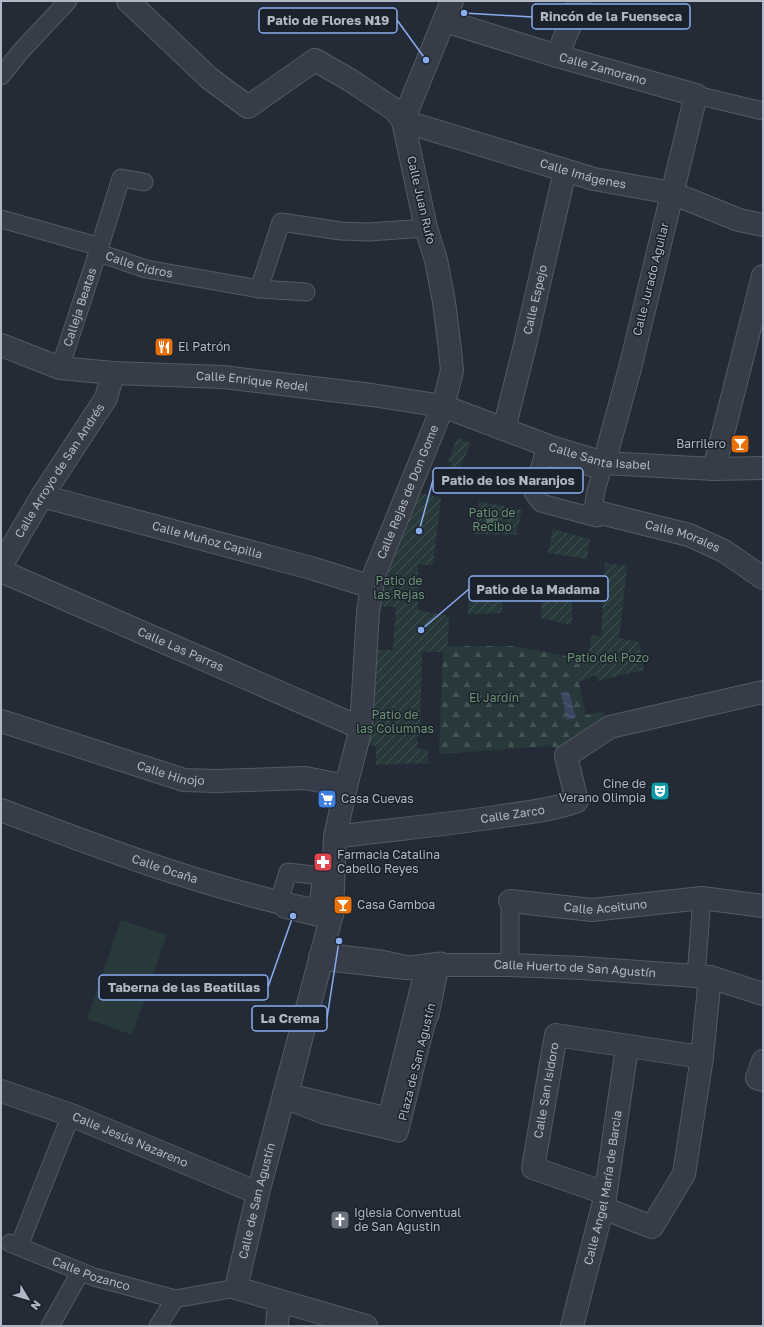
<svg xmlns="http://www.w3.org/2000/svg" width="764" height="1327" font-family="'Golos Text',sans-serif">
  <defs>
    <pattern id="forest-firs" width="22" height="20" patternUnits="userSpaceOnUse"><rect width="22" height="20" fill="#27393a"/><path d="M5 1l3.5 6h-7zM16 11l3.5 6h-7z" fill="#445355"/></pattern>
    <pattern id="garden-furrows" width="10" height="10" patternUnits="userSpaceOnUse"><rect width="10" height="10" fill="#27393a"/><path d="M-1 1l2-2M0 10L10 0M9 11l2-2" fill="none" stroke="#445355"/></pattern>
    <pattern id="water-waves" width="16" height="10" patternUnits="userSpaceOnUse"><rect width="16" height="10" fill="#394860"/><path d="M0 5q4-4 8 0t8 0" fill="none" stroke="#536075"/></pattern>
  </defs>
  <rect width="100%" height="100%" fill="#232b37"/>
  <path fill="url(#forest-firs)" d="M448,646h66l73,14 -8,22 7,33 18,-4 2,9 -48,32 -6,-6 -113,8 4,-102z"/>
  <g fill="url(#garden-furrows)">
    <path d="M457,438l14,5 -14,32 -10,-3 4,-10 -3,-1z"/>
    <path d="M417,492l24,6 -8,67h-15v45l31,6 -1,30 -5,6h-21l-2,84 -3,1 1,11 10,2v13l-52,2v-19l-14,-2 13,-94h18l3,-43 -20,-1 5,-22z"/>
    <path d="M479,501l43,9 -6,25 -43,-1z"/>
    <path d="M553,529l37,10 -3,20 -39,-6z"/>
    <path d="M605,563l22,3 -8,72 20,4 5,28 -11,2 -35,9 -2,-6 -17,7 8,-22 5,-25 9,1z"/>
    <path d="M470,577l33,2 -1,34 -34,1z"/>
    <path d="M542,586l30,3v36l-31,-7z"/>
  </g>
  <path fill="#27393a" d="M121,920l46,15 -35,100 -45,-16z"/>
  <path fill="url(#water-waves)" d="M569,692l7,26 -9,2 -6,-27z"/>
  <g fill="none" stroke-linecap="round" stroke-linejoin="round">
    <defs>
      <g id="pedestrian">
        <path d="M1,76l20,-25 47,-50"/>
        <path d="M696,95l67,16"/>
        <path id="s1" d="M1,219l96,27 5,8 44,15 113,20 47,3"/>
        <path d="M259,289l22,-67 60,9 28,1 57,-4"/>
        <path id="s2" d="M60,368l39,-119 22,-71 23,4"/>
        <path d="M543,456l59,14c-4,16 -12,32 -5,48l-56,-15 -8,-10z"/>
        <path d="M288,872l34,4 -6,41 -32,-8 1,-5 -4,-9z"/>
        <path d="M324,952l57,7 28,6 32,-4 -11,54 -2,3c-11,38 -19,77 -29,115l-76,-18 -35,-14 36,-142z"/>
        <path d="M510,965v-64"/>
        <path d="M696,977l6,-79"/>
        <path id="s3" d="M10,1243l84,34 81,22 61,-11"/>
        <path d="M19,1246l52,-131"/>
        <path d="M50,1326l26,-46v-10"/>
        <path d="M158,1326l17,-27"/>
      </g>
      <g id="minor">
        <path id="s4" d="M128,1l81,77 39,29 67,-47 35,20 45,30 8,11 191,58 78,14 67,27 24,5"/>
        <path id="s5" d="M445,21l112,35 139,39 -66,273 -26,95"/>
        <path d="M557,56l23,-55"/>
        <path id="s6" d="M1,345l59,23 53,5 110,4 149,18 71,11 108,41 53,16 110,6 49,-1"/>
        <path id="s7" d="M504,429l20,-80 41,-178"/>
        <path d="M714,469l49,-193"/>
        <path id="s8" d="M42,496l269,72 61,19"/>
        <path id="s9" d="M593,511l96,24 35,16 39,27"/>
        <path id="s10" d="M1,566l41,-70 64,-98 7,-25"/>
        <path id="s11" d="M1,571l360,157"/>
        <path id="s12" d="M1,721l183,59 32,1 89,-3 41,8"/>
        <path id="s13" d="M1,810c108,41 217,82 331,104"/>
        <path id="s14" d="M335,837c54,-7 108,-12 161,-20 26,-4 58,-7 81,-16l-11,-45 44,-29 153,-35"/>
        <path id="s15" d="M510,901l82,9 110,-12 61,8"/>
        <path id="s16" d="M320,957l4,2 82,9 21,-1 13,-2h70l72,3 128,9 53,17"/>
        <path d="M763,1061l-6,17 6,2"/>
        <path id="s17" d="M1,1091l70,24 187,78"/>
        <path d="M284,1094l105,25 38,-152"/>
        <path id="s18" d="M605,1193l-72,-25 23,-133 146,22"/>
        <path d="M603,1208l49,19 32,-53 18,-117 8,-80"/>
        <path d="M277,1326l2,-25"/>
        <path id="s19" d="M366,1326l-130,-38 22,-95 74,-279 3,-77 11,-51 15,-58 7,-116 6,-37 69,-169 9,-35 -2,-21 -6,-48 -8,-42 -10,-32 -23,-107 49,-120"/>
        <path id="s20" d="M572,1326l33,-128 22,-151"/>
      </g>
    </defs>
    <use href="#pedestrian" stroke="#545a65" stroke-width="19"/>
    <use href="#minor" stroke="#545a65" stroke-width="24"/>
    <use href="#pedestrian" stroke="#363d48" stroke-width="17"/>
    <use href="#minor" stroke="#363d48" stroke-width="22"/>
  </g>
  <circle fill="#4a6459" cx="492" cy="520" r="6"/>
  <defs>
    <symbol id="restaurant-square" viewBox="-11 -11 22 22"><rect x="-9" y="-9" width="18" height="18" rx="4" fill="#e8710a" stroke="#1b222c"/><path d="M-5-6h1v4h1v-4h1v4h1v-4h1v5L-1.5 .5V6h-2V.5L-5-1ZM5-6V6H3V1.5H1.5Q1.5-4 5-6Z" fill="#fff"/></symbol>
    <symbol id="bar-square" viewBox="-11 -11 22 22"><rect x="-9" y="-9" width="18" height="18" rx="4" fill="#e8710a" stroke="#1b222c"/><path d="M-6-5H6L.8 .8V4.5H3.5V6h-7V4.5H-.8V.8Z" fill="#fff"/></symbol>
    <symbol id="theatre-square" viewBox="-11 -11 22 22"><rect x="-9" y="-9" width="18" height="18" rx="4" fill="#0f9aa8" stroke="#1b222c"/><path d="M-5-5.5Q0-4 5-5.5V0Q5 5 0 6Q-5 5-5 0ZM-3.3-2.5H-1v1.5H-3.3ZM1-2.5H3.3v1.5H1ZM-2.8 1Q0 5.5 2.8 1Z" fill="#fff"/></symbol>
    <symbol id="supermarket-square" viewBox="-11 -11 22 22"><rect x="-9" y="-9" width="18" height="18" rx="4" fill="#3f7fe0" stroke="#1b222c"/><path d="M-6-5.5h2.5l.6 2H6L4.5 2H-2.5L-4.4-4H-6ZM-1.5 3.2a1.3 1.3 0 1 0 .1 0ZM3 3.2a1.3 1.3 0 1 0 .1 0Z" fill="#fff"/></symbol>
    <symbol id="pharmacy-square" viewBox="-11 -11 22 22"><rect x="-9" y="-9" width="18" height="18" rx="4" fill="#e0444e" stroke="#1b222c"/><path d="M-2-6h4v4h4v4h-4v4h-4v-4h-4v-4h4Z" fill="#fff"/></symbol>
    <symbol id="church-square" viewBox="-11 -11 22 22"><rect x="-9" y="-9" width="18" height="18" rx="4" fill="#6b7280" stroke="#1b222c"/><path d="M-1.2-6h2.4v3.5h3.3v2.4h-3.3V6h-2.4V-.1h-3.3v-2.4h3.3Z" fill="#fff"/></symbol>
  </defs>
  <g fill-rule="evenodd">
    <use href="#restaurant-square" x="153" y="336" width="22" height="22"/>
    <use href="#bar-square" x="729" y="433" width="22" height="22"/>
    <use href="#theatre-square" x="649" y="780" width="22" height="22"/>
    <use href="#supermarket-square" x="316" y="788" width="22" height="22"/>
    <use href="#pharmacy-square" x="312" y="851" width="22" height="22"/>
    <use href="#bar-square" x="332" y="894" width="22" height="22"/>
    <use href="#church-square" x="329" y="1209" width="22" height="22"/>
  </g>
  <g text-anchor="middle" stroke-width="3" stroke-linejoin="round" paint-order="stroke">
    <g font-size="12" fill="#b1b7c4" stroke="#1b222c">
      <text dy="4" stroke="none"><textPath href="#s5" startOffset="165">Calle Zamorano</textPath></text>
      <text dy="4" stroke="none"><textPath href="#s4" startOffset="538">Calle Imágenes</textPath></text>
      <text transform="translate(421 200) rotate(77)" y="4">Calle Juan Rufo</text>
      <text dy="4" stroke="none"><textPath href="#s1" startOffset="148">Calle Cidros</textPath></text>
      <text transform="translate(651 279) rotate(-76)" y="4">Calle Jurado Aguilar</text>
      <text dy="4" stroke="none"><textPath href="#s7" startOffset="133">Calle Espejo</textPath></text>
      <text dy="4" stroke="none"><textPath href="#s2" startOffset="64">Calleja Beatas</textPath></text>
      <text dy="4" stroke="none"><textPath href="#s6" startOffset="256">Calle Enrique Redel</textPath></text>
      <text dy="4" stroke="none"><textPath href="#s6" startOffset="614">Calle Santa Isabel</textPath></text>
      <text dy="4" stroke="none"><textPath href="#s10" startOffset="112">Calle Arroyo de San Andrés</textPath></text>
      <text dy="4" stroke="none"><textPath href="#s19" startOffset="954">Calle Rejas de Don Gome</textPath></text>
      <text dy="4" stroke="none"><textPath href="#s9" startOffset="93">Calle Morales</textPath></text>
      <text dy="4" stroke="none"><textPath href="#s8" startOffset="171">Calle Muñoz Capilla</textPath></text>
      <text dy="4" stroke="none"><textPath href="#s11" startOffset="196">Calle Las Parras</textPath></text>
      <text dy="4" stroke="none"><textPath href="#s12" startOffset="178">Calle Hinojo</textPath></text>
      <text dy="4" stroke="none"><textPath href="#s14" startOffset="179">Calle Zarco</textPath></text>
      <text dy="4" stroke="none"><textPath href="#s13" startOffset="174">Calle Ocaña</textPath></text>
      <text dy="4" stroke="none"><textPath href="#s15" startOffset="96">Calle Aceituno</textPath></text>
      <text dy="4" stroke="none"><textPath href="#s16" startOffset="256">Calle Huerto de San Agustín</textPath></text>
      <text transform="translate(417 1062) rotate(-76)" y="4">Plaza de San Agustín</text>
      <text dy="4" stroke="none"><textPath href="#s18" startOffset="155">Calle San Isidoro</textPath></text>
      <text dy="4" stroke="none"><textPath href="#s17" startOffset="138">Calle Jesús Nazareno</textPath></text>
      <text dy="4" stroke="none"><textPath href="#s20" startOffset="142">Calle Angel María de Barcia</textPath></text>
      <text dy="4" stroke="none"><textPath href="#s19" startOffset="225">Calle de San Agustín</textPath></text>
      <text dy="4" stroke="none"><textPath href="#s3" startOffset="87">Calle Pozanco</textPath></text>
    </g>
    <g font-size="12" fill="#b1b7c4" stroke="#1b222c" text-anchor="start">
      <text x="178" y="351">El Patrón</text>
      <text x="726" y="448" text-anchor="end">Barrilero</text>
      <text x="646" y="788" text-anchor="end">Cine de<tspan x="646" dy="14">Verano Olimpia</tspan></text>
      <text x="341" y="803">Casa Cuevas</text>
      <text x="337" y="859">Farmacia Catalina<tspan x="337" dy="14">Cabello Reyes</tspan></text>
      <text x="357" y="909">Casa Gamboa</text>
      <text x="354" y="1217">Iglesia Conventual<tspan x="354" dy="14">de San Agustin</tspan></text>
    </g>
    <g font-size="12" fill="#6a9375" stroke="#1b222c">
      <text x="492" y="517">Patio de<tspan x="492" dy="14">Recibo</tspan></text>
      <text x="399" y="585">Patio de<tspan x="399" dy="14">las Rejas</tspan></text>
      <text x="608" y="662">Patio del Pozo</text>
      <text x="494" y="702">El Jardín</text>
      <text x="395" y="719">Patio de<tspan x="395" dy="14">las Columnas</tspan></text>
    </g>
  </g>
  <path fill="none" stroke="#8aadef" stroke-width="1.5" d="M464 13L532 17M426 60L397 20M419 531L433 480M421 630L469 589M293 916L268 987M339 941L327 1018"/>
  <g fill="#8aadef" stroke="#1b222c" stroke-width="1.5">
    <circle cx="464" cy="13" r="4"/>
    <circle cx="426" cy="60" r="4"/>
    <circle cx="419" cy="531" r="4"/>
    <circle cx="421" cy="630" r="4"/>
    <circle cx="293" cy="916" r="4"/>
    <circle cx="339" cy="941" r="4"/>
  </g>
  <g fill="#1b222c" stroke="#8aadef" stroke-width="1.5">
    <rect x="532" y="4" width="158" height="25" rx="4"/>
    <rect x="259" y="8" width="138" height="25" rx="4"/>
    <rect x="433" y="468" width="150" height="25" rx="4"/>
    <rect x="469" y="576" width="139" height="25" rx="4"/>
    <rect x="99" y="975" width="169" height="25" rx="4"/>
    <rect x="252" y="1006" width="75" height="25" rx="4"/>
  </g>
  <g font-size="13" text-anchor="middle" font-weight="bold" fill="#b1b7c4">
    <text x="611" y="21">Rincón de la Fuenseca</text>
    <text x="328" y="25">Patio de Flores N19</text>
    <text x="508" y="485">Patio de los Naranjos</text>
    <text x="538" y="594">Patio de la Madama</text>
    <text x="184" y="992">Taberna de las Beatillas</text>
    <text x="290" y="1023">La Crema</text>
  </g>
  <rect width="764" height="1327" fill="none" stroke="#b1b7c4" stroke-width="4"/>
  <g transform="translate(28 1299) rotate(128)" stroke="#1b222c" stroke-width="3" paint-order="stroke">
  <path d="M0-3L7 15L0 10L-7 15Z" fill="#b1b7c4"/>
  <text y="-6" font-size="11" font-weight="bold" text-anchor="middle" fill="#b1b7c4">N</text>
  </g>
</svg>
